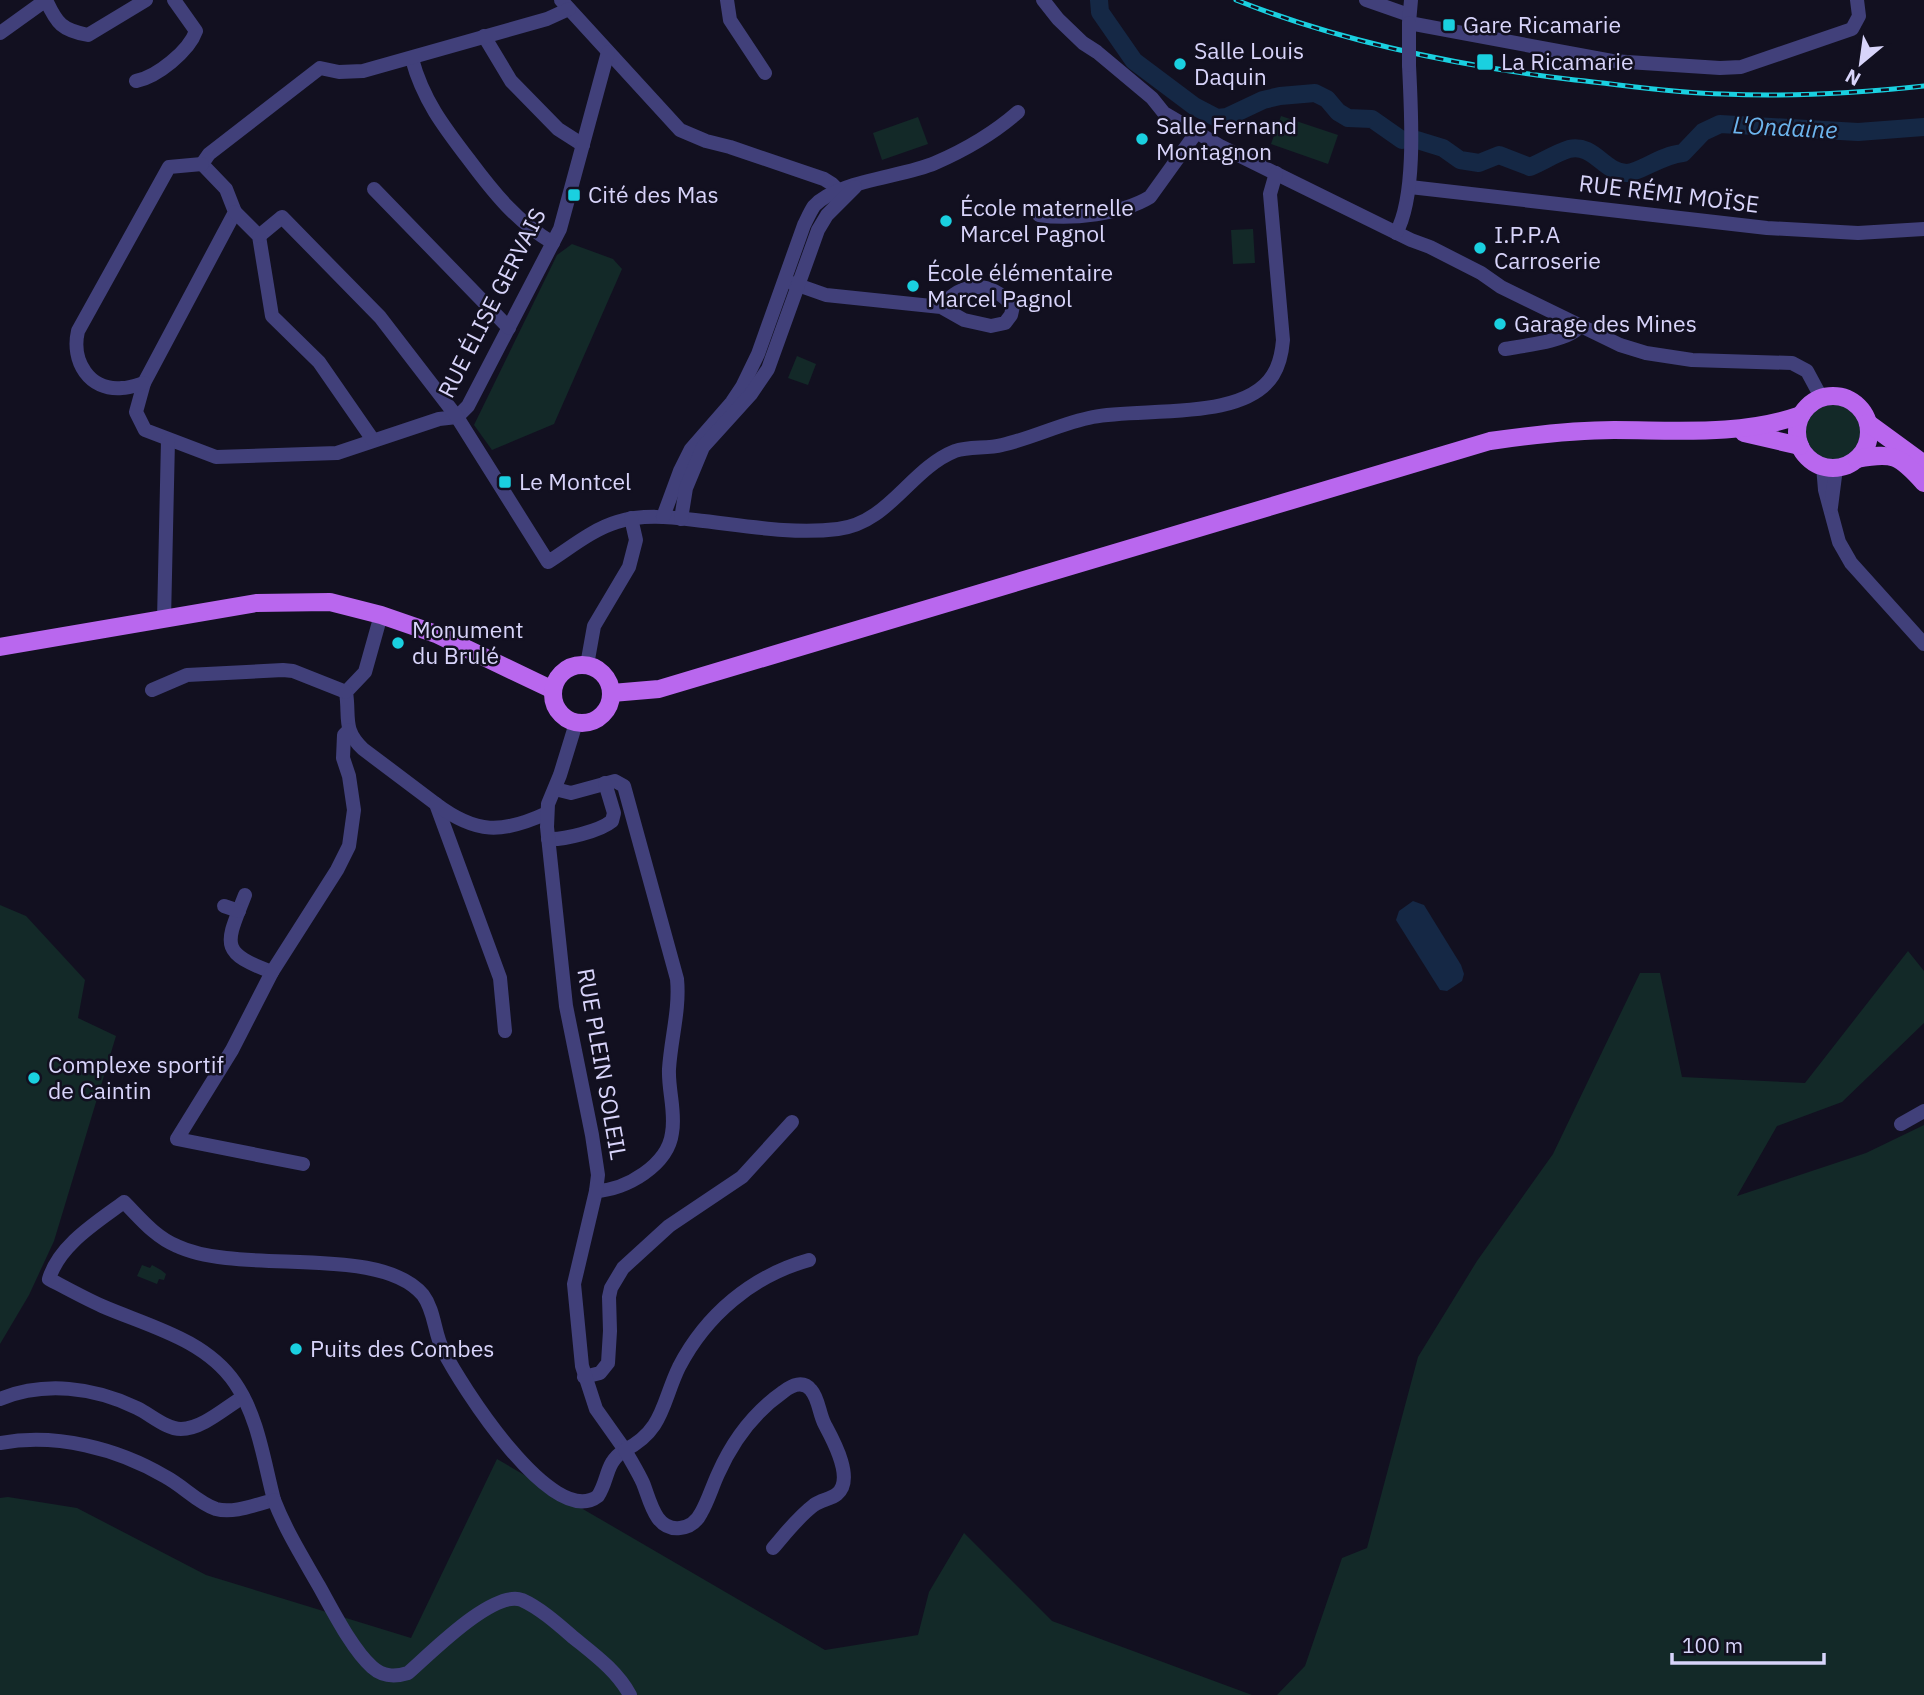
<svg xmlns="http://www.w3.org/2000/svg" width="1924" height="1695" font-family="'IBM Plex Sans',sans-serif">
  <rect width="100%" height="100%" fill="#121020"/>
  <g fill="#132928">
    <path d="M1281,116l57,19 -10,29 -57,-20z"/>
    <path d="M918,117l10,27 -46,16 -9,-27z"/>
    <path d="M1253,229l2,34 -22,1 -2,-34z"/>
    <path d="M572,244l41,15 9,10 -68,155 -62,26 -18,-25 83,-170z"/>
    <path d="M797,356l19,8 -8,21 -20,-7z"/>
    <circle cx="1833" cy="432" r="31"/>
    <path d="M0,905l26,11 59,64 -7,38 38,18 -62,205 -25,54 -29,49z"/>
    <path d="M1908,951l16,20v52l-82,79 -65,24 -40,70 129,-43 58,-28v570h-647l28,-29 37,-108 25,-10 51,-191 59,-96 76,-107 87,-181h20l22,104 123,6z"/>
    <path d="M142,1265l8,3 2,-3 9,5 5,4 -2,6 -5,-1 -2,5 -20,-8z"/>
    <path d="M497,1459l328,191 93,-15 11,-43 35,-59 88,88 200,74h-1252v-197l8,-1 69,11 129,67 205,63z"/>
  </g>
  <path fill="#152845" d="M1413,901l11,4 37,60 3,9 -2,7 -15,10 -7,-1 -44,-70 3,-9z"/>
  <g fill="none" stroke-linecap="round" stroke-linejoin="round">
    <g stroke="#152845" stroke-width="18">
      <path d="M1099,0l1,12 34,49 60,45 23,12 10,-1 36,-17 17,-4 35,-3 12,6 11,13 10,6 24,1 30,21"/>
      <path d="M1417,140l26,8 17,12 19,3 20,-8 31,12c12,-5 26,-14 39,-18 25,-6 35,24 58,24 14,-1 34,-18 56,-20l20,-21 17,-8 138,8 66,-5"/>
    </g>
    <g stroke="#41407a" stroke-width="14">
      <path d="M561,0l119,130 26,11 24,6 94,32 8,5 12,12"/>
      <path d="M727,0l3,20 35,53"/>
      <path d="M1043,0l15,19 25,24 14,9 55,46 12,15 56,33 191,94 19,7 51,26 20,14 119,58 26,8 46,7 100,3 15,8 14,26"/>
      <path d="M1366,0l43,15"/>
      <path d="M1411,0l-2,23 203,38 108,7 21,-1 111,-38 7,-13 -2,-16"/>
      <path d="M0,33l46,-33c11,24 16,30 42,35l58,-35"/>
      <path d="M484,36l27,45 47,48 25,16"/>
      <path d="M412,59c11,41 32,68 58,102 24,32 47,61 83,82"/>
      <path d="M136,81c21,-4 53,-30 60,-50l-22,-31"/>
      <path d="M202,164l24,25 9,23 -91,171 -8,29 9,18 71,27 121,-4 102,-34 18,-2 11,-11 92,-177 48,-177"/>
      <path d="M202,164l7,-10 111,-86 19,4 24,-1 184,-52 22,-10"/>
      <path d="M1410,187l357,41 91,5 66,-4"/>
      <path d="M374,189l135,139"/>
      <path d="M235,212l24,24 13,80 47,46 54,78"/>
      <path d="M1039,215c32,5 83,-1 111,-18l46,-64"/>
      <path d="M1396,233c21,-37 15,-124 13,-168"/>
      <path d="M259,236l23,-19 98,100 77,100 91,145c22,-14 45,-33 69,-40 26,-8 52,-5 78,-2 47,5 96,15 143,9 51,-6 72,-60 117,-78 14,-5 32,-2 47,-6 31,-7 60,-22 91,-28 49,-10 151,5 180,-42 7,-11 9,-23 10,-35l-13,-146 6,-21"/>
      <path d="M792,283l34,12 115,12 23,13 27,6 14,-3 6,-8 2,-9c-22,-25 -50,-26 -72,1"/>
      <path d="M1505,349c17,-3 64,-8 74,-22"/>
      <path d="M144,383c-7,2 -15,5 -22,5 -33,3 -51,-27 -44,-57l91,-164 33,-3"/>
      <path d="M1823,466l2,24 14,52 12,21 73,81"/>
      <path d="M1831,507l5,-39"/>
      <path d="M663,517l17,-46 11,-22 41,-47 10,-15 16,-33 46,-129c3,-6 6,-13 10,-19 22,-25 89,-29 121,-43 30,-13 59,-30 83,-51"/>
      <path d="M681,519l5,-31 17,-41 48,-53 17,-25 50,-139 9,-15 28,-28"/>
      <path d="M381,615l-16,57 -19,20c4,26 -4,37 17,57l73,55 64,174 5,53"/>
      <path d="M164,620l4,-180"/>
      <path d="M587,665l7,-39 35,-59 7,-27 -5,-22"/>
      <path d="M152,690l35,-15 96,-5 10,1 53,21"/>
      <path d="M555,789l16,4 44,-12 9,5 53,193c3,30 -6,59 -8,90 -1,21 7,43 3,64 -4,32 -46,57 -76,58"/>
      <path d="M436,804c40,30 66,30 111,9"/>
      <path d="M548,839c16,1 52,-8 64,-18l2,-8 -9,-30"/>
      <path d="M245,895c-19,49 -27,57 27,77"/>
      <path d="M224,906l15,5"/>
      <path d="M1901,1124l23,-13"/>
      <path d="M303,1164l-126,-25 55,-89 40,-78 65,-102 12,-24 5,-36 -5,-34 -6,-18 1,-23 5,-5"/>
      <path d="M584,1377l16,-4 8,-10 2,-32 -1,-34 2,-9 12,-20 46,-42 73,-49 50,-55"/>
      <path d="M0,1399c44,-18 94,-12 137,9 13,6 29,21 44,21 21,0 44,-21 62,-32"/>
      <path d="M0,1443c56,-10 117,5 166,34 17,9 32,26 50,32 18,5 41,-5 58,-9 -10,-38 -16,-84 -39,-117 -30,-44 -87,-57 -133,-77 -18,-8 -36,-18 -53,-27 10,-34 48,-57 75,-77 16,16 31,35 53,44 63,30 203,-3 246,49 12,16 11,38 20,55 17,34 110,181 155,146 11,-17 7,-34 27,-46l-29,-41 -14,-43 -8,-82 22,-93 2,-16 -6,-40 -26,-129 -19,-179 1,-23 12,-29 16,-52"/>
      <path d="M274,1500c12,31 29,58 45,86 14,25 33,63 53,81 11,10 23,10 36,6 21,-18 85,-84 114,-73 18,8 37,25 52,38 21,17 43,33 56,57"/>
      <path d="M773,1548c13,-15 25,-31 41,-43 7,-5 17,-6 23,-11 18,-15 -4,-54 -12,-69 -6,-11 -6,-26 -14,-35 -8,-10 -19,-5 -28,2 -30,21 -50,48 -65,82 -6,13 -10,27 -17,39 -4,8 -11,14 -21,15 -25,3 -30,-28 -37,-45 -5,-11 -12,-22 -18,-33 39,-20 37,-48 54,-83 27,-52 73,-91 130,-107"/>
    </g>
    <g stroke="#b967ee" stroke-width="18">
      <circle cx="1833" cy="432" r="36"/>
      <path d="M1868,423l56,41"/>
      <path d="M1744,433l56,13"/>
      <path d="M1857,459c36,-7 42,-4 67,24"/>
      <path d="M0,647l256,-44 74,-1 51,13 55,19 117,56"/>
      <circle cx="582" cy="694" r="29"/>
      <path d="M612,693l47,-4 831,-248c42,-6 82,-11 124,-11 63,0 126,6 187,-15"/>
    </g>
    <defs>
      <path id="rail" d="M1236,0c108,43 223,66 339,80 49,5 99,13 148,14 67,3 135,-1 201,-8"/>
    </defs>
    <use href="#rail" stroke="#1ad0e0" stroke-width="5"/>
    <use href="#rail" stroke="#121020" stroke-width="2.5" stroke-dasharray="8" stroke-linecap="butt"/>
    <path stroke="#41407a" stroke-width="14" d="M1409,65v-42"/>
  </g>
  <g fill="#1ad0e0" stroke="#121020" stroke-width="2.5">
    <rect x="1442" y="18" width="14" height="14" rx="3.5"/>
    <rect x="1476" y="53" width="18" height="18" rx="3.5"/>
    <circle cx="1180" cy="64" r="7"/>
    <circle cx="1142" cy="139" r="7"/>
    <rect x="567" y="188" width="14" height="14" rx="3.5"/>
    <circle cx="946" cy="221" r="7"/>
    <circle cx="1480" cy="248" r="7"/>
    <circle cx="913" cy="286" r="7"/>
    <circle cx="1500" cy="324" r="7"/>
    <rect x="498" y="475" width="14" height="14" rx="3.5"/>
    <circle cx="398" cy="643" r="7"/>
    <circle cx="34" cy="1078" r="7"/>
    <circle cx="296" cy="1349" r="7"/>
  </g>
  <g text-anchor="middle" stroke-width="5" stroke-linejoin="round" paint-order="stroke">
    <g font-size="23" fill="#d8d4fa" stroke="#121020" text-anchor="start">
      <text x="1463" y="33">Gare Ricamarie</text>
      <text x="1194" y="59">Salle Louis<tspan x="1194" dy="26">Daquin</tspan></text>
      <text x="1501" y="70">La Ricamarie</text>
      <text x="1156" y="134">Salle Fernand<tspan x="1156" dy="26">Montagnon</tspan></text>
      <text x="588" y="203">Cité des Mas</text>
      <text x="960" y="216">École maternelle<tspan x="960" dy="26">Marcel Pagnol</tspan></text>
      <text x="1494" y="243">I.P.P.A<tspan x="1494" dy="26">Carroserie</tspan></text>
      <text x="927" y="281">École élémentaire<tspan x="927" dy="26">Marcel Pagnol</tspan></text>
      <text x="1514" y="332">Garage des Mines</text>
      <text x="519" y="490">Le Montcel</text>
      <text x="412" y="638">Monument<tspan x="412" dy="26">du Brulé</tspan></text>
      <text x="48" y="1073">Complexe sportif<tspan x="48" dy="26">de Caintin</tspan></text>
      <text x="310" y="1357">Puits des Combes</text>
    </g>
    <g font-size="23" fill="#d8d4fa" stroke="#121020">
      <text transform="translate(1669 194) rotate(7)" y="8">RUE RÉMI MOÏSE</text>
      <text transform="translate(492 303) rotate(-63)" y="8">RUE ÉLISE GERVAIS</text>
      <text transform="translate(602 1064) rotate(80)" y="8">RUE PLEIN SOLEIL</text>
    </g>
    <g font-size="24" font-style="italic" fill="#6db5ee" stroke="#121020">
      <text transform="translate(1785 128) rotate(3)" y="8">L'Ondaine</text>
    </g>
  </g>
  <g transform="translate(1861 63) rotate(209)" stroke="#121020" stroke-width="5" paint-order="stroke">
  <path d="M0-5L12 26L0 18L-12 26Z" fill="#d8d4fa"/>
  <text y="-10" font-size="19" font-weight="bold" text-anchor="middle" fill="#d8d4fa">N</text>
  </g>
  <path d="M1672 1653v10h152v-10" fill="none" stroke="#d8d4fa" stroke-width="3.5"/>
  <text x="1682" y="1653" font-size="21" fill="#d8d4fa" stroke="#121020" stroke-width="5" paint-order="stroke">100 m</text>
</svg>
